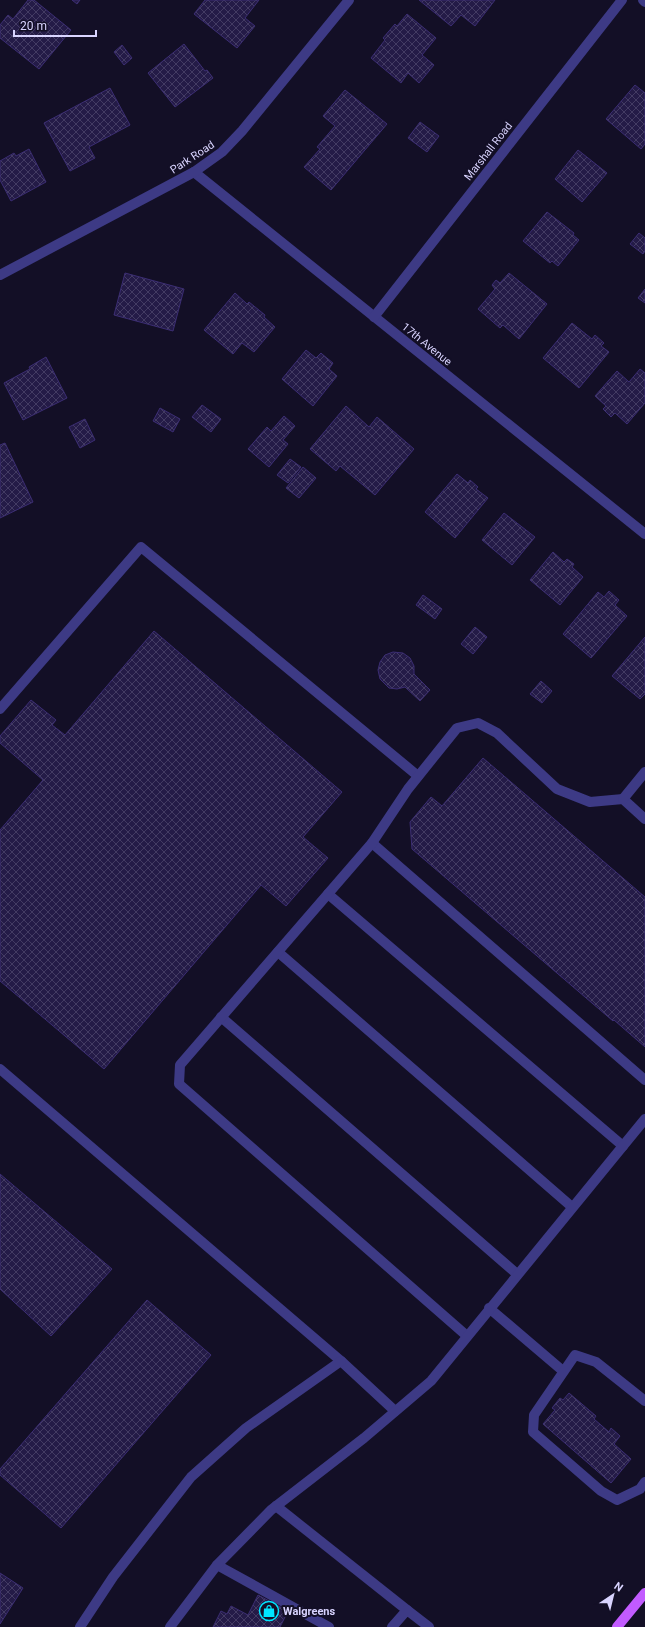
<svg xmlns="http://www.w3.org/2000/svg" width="645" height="1627" font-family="Roboto,sans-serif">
  <defs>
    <pattern id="building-cross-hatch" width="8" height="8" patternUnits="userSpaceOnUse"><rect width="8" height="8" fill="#241b47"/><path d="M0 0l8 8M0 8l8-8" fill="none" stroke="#433b63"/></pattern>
  </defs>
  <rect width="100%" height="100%" fill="#130f26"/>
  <g fill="url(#building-cross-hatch)" stroke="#3b2d73">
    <path d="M28,0h6l37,30 -32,39 -39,-31v-13l8,-10 5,4z"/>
    <path d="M72,0h8l-3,4z"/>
    <path d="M205,0h54l-14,18 10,8 -18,22 -43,-34z"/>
    <path d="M419,0h76l-20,26 -14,-11 -10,11z"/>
    <path d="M407,14l29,24 -14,17 12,10 -15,18 -11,-10 -7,10 -30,-25 14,-18 -2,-2 12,-14 2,2z"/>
    <path d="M184,44l21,27 2,-1 6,8 -38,29 -27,-34z"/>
    <path d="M122,45l10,13 -8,7 -10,-13z"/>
    <path d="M635,85l10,8v51l-4,5 -35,-30z"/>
    <path d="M110,88l20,37 -41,22 6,11 -25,13 -26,-48z"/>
    <path d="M345,90l42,34 -56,66 -27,-23 16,-18 -3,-2 18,-21 -12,-10z"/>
    <path d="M420,122l19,14 -12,16 -19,-14z"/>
    <path d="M29,149l17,33 -35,19 -11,-21v-19l14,-8 2,3z"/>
    <path d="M578,150l29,23 -25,29 -27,-23z"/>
    <path d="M547,212l27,21 -1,2 6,5 -21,26 -6,-5 -2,2 -27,-22z"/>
    <path d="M639,233l6,5v13l-2,3 -13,-10z"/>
    <path d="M125,273l59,16 -11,42 -59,-16z"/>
    <path d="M509,273l38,31 -28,35 -16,-14 -3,3 -22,-19 17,-20 -3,-4 4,-5 4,3z"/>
    <path d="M645,289v14l-7,-5z"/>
    <path d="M235,293l12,11 2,-2 16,13 -1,2 11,10 -21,25 -12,-9 -9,11 -29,-24z"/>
    <path d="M572,323l20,16 3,-4 9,8 -3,3 8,6 -30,36 -36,-30z"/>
    <path d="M306,350l10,8 5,-5 1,1 11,9 -4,6 8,7 -24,30 -31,-27z"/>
    <path d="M46,357l21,41 -44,22 -19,-37 24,-13 2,-1 -1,-2z"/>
    <path d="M640,369l5,4v30l-18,21 -12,-11 -4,4 -8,-8 3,-3 -11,-10 22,-25 12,11z"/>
    <path d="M202,405l19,14 -10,13 -19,-15z"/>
    <path d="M346,406l23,21 8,-10 37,32 -39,46 -35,-29 -4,5 -26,-22z"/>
    <path d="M160,408l20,11 -7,13 -20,-11z"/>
    <path d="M284,416l11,10 -12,14 5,4 -19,23 -21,-18 19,-22 4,4z"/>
    <path d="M85,419l10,21 -15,8 -11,-21z"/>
    <path d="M5,443l28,59 -33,16v-73z"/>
    <path d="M290,459l11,8 -13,16 -11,-8z"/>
    <path d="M303,467l13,11 -17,20 -13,-10z"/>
    <path d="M457,474l11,9 2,-3 8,7 -2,2 12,9 -33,40 -30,-26z"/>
    <path d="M504,513l31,24 -23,28 -30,-25z"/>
    <path d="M553,552l11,10 3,-3 7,5 -2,3 11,10 -23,28 -30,-25z"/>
    <path d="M609,591l10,9 -4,5 12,11 -36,42 -28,-24 35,-42 6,5z"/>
    <path d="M423,595l19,14 -7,10 -19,-14z"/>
    <path d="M475,627l12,10 -14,17 -12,-10z"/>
    <path d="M154,631l188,161 -39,45 25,21 -42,48 -25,-21 -157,184 -104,-88v-151l43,-50 -43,-37v-7l31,-36 25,20 -4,5 13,10z"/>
    <path d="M645,637v57l-5,5 -28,-23z"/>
    <path d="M393,652l10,1 7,5 4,8v8l16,16 -10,11 -15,-14 -8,2 -8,-1 -9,-9 -2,-9 2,-8 5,-7z"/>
    <path d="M541,681l11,10 -10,12 -12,-9z"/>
    <path d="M483,758l162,139v150l-31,-27 -1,1 -201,-172 -2,-27 21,-25 11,9z"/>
    <path d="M0,1174l112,95 -61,67 -51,-47z"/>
    <path d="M147,1300l64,55 -150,173 -61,-53v-6z"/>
    <path d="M569,1393l27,23 -2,3 15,13 2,-4 9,8 -6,8 17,15 -20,24 -68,-59 12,-14 -3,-2 8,-10 3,2z"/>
    <path d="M0,1573l23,15 -23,36z"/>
    <path d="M258,1595l30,16 -8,16h-67l8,-16 6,3 4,-8 17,9z"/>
  </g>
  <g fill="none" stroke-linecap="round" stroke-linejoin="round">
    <g stroke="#3d3a85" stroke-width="10">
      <path d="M0,709l141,-162 277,229"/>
      <path d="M372,843l273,237"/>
      <path d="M328,894l295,252"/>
      <path d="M278,952l294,255"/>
      <path d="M221,1017l296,257"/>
      <path d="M0,1069l341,292 54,50"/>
      <path d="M489,1308l74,63"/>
      <path d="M467,1336l-288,-252 1,-19 192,-222 36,-54 49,-61 21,-5 19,10 60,56 33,13 33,-3 22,20"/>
      <path d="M645,1401l-49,-39 -21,-7 -41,60 -1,17 68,59 16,9 23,-11 5,-7"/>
      <path d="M276,1506l131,104"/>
      <path d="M217,1565l112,62"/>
      <path d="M80,1627l33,-50 78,-100 55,-49 95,-67"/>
      <path d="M170,1627l47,-62 54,-55 93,-72 67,-57 214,-262"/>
      <path d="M392,1627l15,-17 22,17"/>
    </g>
    <g stroke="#3d3a85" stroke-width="10">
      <path d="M643,0l2,2"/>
      <path d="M194,172l451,362"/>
      <path d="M0,275l194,-103 28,-20 20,-21 107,-131"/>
      <path d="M374,317l248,-317"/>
      <path d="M623,799l22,-27"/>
    </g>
    <path stroke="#c25bff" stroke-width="10" d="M617,1627l28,-34"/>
  </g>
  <defs>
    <symbol id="shop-ring" viewBox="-11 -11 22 22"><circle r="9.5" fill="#130f26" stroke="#00e5ff" stroke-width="1.5"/><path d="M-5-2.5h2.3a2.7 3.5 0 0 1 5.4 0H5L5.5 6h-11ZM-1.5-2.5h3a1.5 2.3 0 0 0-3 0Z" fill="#00e5ff"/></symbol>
  </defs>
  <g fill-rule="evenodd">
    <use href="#shop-ring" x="258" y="1600" width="22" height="22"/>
  </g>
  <g text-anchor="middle" stroke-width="4" stroke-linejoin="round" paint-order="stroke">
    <g font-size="11" fill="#d9d4ff" stroke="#130f26">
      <text transform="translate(488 151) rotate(-52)" y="4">Marshall Road</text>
      <text transform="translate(192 157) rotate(-33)" y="4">Park Road</text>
      <text transform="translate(427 344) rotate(39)" y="4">17th Avenue</text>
    </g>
    <g font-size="11" font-weight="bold" fill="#d9d4ff" stroke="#130f26" text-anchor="start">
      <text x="283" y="1615">Walgreens</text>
    </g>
  </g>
  <g transform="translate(613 1595) rotate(35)" stroke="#130f26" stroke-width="3" paint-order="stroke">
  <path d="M0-3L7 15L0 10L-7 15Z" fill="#d9d4ff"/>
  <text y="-6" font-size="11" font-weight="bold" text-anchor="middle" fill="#d9d4ff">N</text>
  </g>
  <path d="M14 30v6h82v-6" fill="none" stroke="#d9d4ff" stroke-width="2"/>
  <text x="20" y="30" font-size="12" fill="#d9d4ff" stroke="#130f26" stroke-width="3" paint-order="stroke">20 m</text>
</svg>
